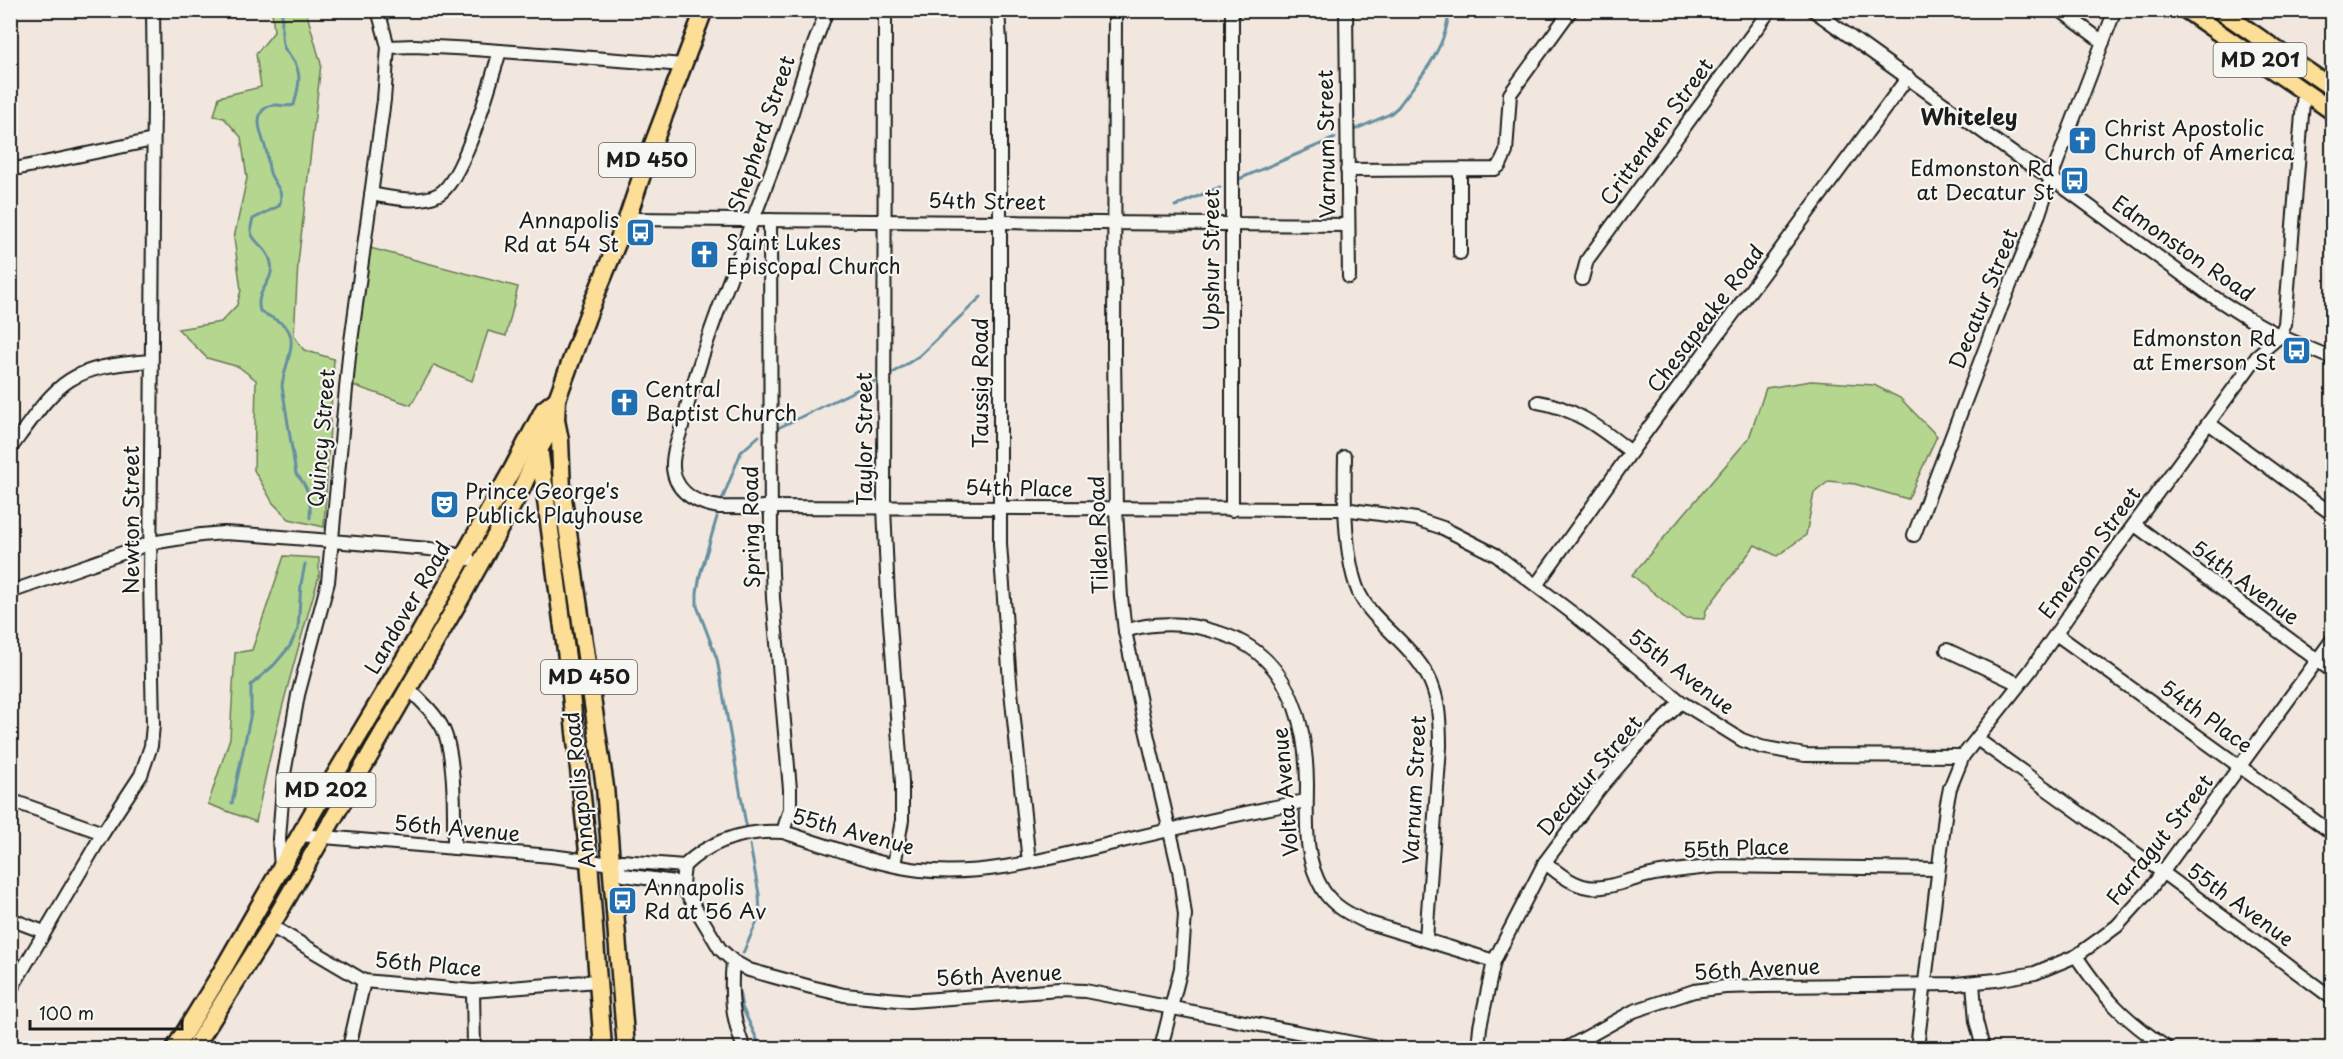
<svg xmlns="http://www.w3.org/2000/svg" width="2343" height="1059" font-family="'Playpen Sans',sans-serif">
  <rect width="100%" height="100%" fill="#f1e7de"/>
  <filter id="ink" filterUnits="userSpaceOnUse"><feTurbulence type="fractalNoise" baseFrequency=".0167" numOctaves="2"/><feDisplacementMap in="SourceGraphic" scale="12" xChannelSelector="R" yChannelSelector="G"/><feConvolveMatrix kernelMatrix="1 2 1 2 8 2 1 2 1" color-interpolation-filters="sRGB"/></filter>
  <g filter="url(#ink)">
    <g fill="#b5d68f" stroke="#687956" stroke-width="1.5">
      <path d="M272,11h34l15,53 -23,199 -4,73 10,14 30,9 -10,168 -35,-8 -16,-16 -19,-33 2,-90 -17,-13 -32,-9 -29,-29 43,-7 16,-17 4,-15 -7,-52 13,-60 -6,-41 -17,-19 -10,-2 5,-19 42,-10 -5,-33 18,-22z"/>
      <path d="M370,248l148,39 -12,49 -18,-5 -16,50 -38,-16 -23,40 -59,-20 10,-92z"/>
      <path d="M1811,381l63,4 26,13 37,38 -29,63 -53,-15 -26,-3 -15,12 -8,42 -29,21 -22,-11 -49,65 -2,9 -19,-1 -53,-43 117,-137 17,-50z"/>
      <path d="M284,556l35,2v18c-24,82 -47,163 -63,246l-48,-18 22,-66 5,-85 17,-3z"/>
    </g>
    <g fill="none" stroke-linecap="round" stroke-linejoin="round">
      <g stroke="#668fa1" stroke-width="3">
        <path d="M282,10c0,11 -1,23 1,34 1,7 6,10 10,16 10,14 5,29 1,45 -9,3 -19,-3 -27,2 -17,10 -2,34 0,47 1,7 1,12 3,19 5,13 15,17 9,33l-26,13c-9,24 14,23 18,44 4,20 -17,27 -11,48 8,5 18,9 25,15 15,14 -2,43 -3,60l14,88c13,13 15,25 14,44"/>
        <path d="M1354,130l36,-16 8,-7c22,-30 49,-58 51,-97"/>
        <path d="M1239,179l96,-41"/>
        <path d="M1175,206l45,-19"/>
        <path d="M893,373l26,-17 62,-59"/>
        <path d="M778,428l97,-47"/>
        <path d="M722,500l19,-48 18,-16"/>
        <path d="M717,517l-17,58 -3,18v13l20,53 29,166"/>
        <path d="M232,803l19,-90v-28l23,-20 16,-19 8,-17 3,-45 4,-20"/>
        <path d="M743,953l17,-38 -1,-21 -9,-49"/>
        <path d="M738,986l4,21 19,41"/>
      </g>
      <defs>
        <g id="minor">
          <path d="M827,10c-7,20 -16,40 -22,60 -7,20 -12,41 -19,61 -34,98 -79,193 -104,295 -4,15 -12,32 -8,48 5,21 26,30 45,33l625,2 72,10 27,9 53,27 75,57 110,90 61,38 19,7 44,8 158,1"/>
          <path d="M885,10l-1,497 4,90 14,185v38l-8,45"/>
          <path d="M998,10l2,32v502l10,138 19,180"/>
          <path d="M1115,10l-1,340 2,160 5,87 4,34 19,90 35,149 6,45 -4,53 -20,80"/>
          <path d="M1346,10l3,267"/>
          <path d="M1813,10l202,145 36,23 155,114 36,23 38,21 52,22"/>
          <path d="M2060,10l43,32"/>
          <path d="M388,47l26,-1 60,3 210,16"/>
          <path d="M10,170l143,-30"/>
          <path d="M1347,170l148,-1 5,-4 6,-13 4,-58 61,-84"/>
          <path d="M371,194c20,4 49,10 68,0 25,-14 52,-114 61,-143"/>
          <path d="M627,219l720,6"/>
          <path d="M770,220l1,327 2,51 17,191v20l-7,23"/>
          <path d="M1460,253v-82"/>
          <path d="M1582,279l5,-19 183,-250"/>
          <path d="M1538,402c38,6 63,27 93,50"/>
          <path d="M2210,424l122,90"/>
          <path d="M10,449c49,-67 55,-82 141,-88"/>
          <path d="M1345,457c-1,38 -1,102 14,136 7,15 19,26 31,38 42,41 50,57 50,116l-14,192"/>
          <path d="M1232,510v-500"/>
          <path d="M2135,525l197,146"/>
          <path d="M1914,535l84,-220 41,-101 12,-36 64,-168"/>
          <path d="M1537,584l94,-132 277,-375"/>
          <path d="M10,592l141,-49 50,-8 23,-2 33,2 173,14 20,4 19,6"/>
          <path d="M1125,631c31,-10 64,-8 95,2 67,21 86,85 87,150 0,36 -4,75 16,107 10,16 26,24 43,32l128,39"/>
          <path d="M2056,634l276,199"/>
          <path d="M1947,650l72,34"/>
          <path d="M408,688c12,12 26,24 34,39 14,26 12,91 12,121"/>
          <path d="M1977,739l185,133 170,126"/>
          <path d="M10,800l93,33"/>
          <path d="M300,835l251,21 61,8 10,-3 62,5c28,-27 61,-36 99,-34 44,13 92,33 137,38 66,7 130,-12 194,-27 63,-15 127,-30 192,-42"/>
          <path d="M1545,862c45,41 59,23 110,12 22,-4 43,-6 65,-8l218,3"/>
          <path d="M612,864l12,11 58,8"/>
          <path d="M684,866l-2,17 5,11 33,55 13,12 16,9 62,17 33,8 66,6 150,-11 25,1 294,57"/>
          <path d="M281,868l-2,-29 5,-65 14,-79 30,-113 21,-226 35,-256 4,-53 -10,-37"/>
          <path d="M10,919l34,13"/>
          <path d="M271,926l93,55 109,10 124,-10"/>
          <path d="M2076,956c29,43 48,63 91,92"/>
          <path d="M733,961c-3,32 -1,58 11,87"/>
          <path d="M1973,983l3,38 7,27"/>
          <path d="M10,991l93,-158 38,-58 10,-29 2,-21 -3,-145 4,-485 -1,-85"/>
          <path d="M473,991l1,57"/>
          <path d="M349,1048l15,-67"/>
          <path d="M1478,1048l2,-21 14,-66 51,-99 55,-74 33,-38 48,-48"/>
          <path d="M1567,1048l67,-37 60,-20 31,-4 36,-1 195,-2 40,-4 39,-7 41,-17 25,-18 16,-12 31,-34 184,-252"/>
          <path d="M1917,1048l29,-240 4,-20 13,-32 67,-85 64,-92 165,-225 21,-18 5,-12 19,-234"/>
        </g>
        <g id="major">
          <path d="M2186,10l146,101"/>
          <path d="M2219,10l113,78"/>
          <path d="M556,420l4,20 2,51 43,296 21,261"/>
          <path d="M539,447l28,211 22,203 14,187"/>
          <path d="M175,1048l43,-70 98,-171 104,-174 92,-163 32,-61 13,-10"/>
          <path d="M194,1048l77,-122 191,-330 59,-106 19,-42 16,-28 1,-21 33,-90 37,-90 20,-59 57,-150"/>
        </g>
      </defs>
      <use href="#minor" stroke="#1c1c1c" stroke-width="16"/>
      <use href="#major" stroke="#1c1c1c" stroke-width="21"/>
      <use href="#minor" stroke="#f6f6f2" stroke-width="12"/>
      <use href="#major" stroke="#fdde96" stroke-width="16"/>
    </g>
  </g>
  <defs>
    <symbol id="church-square" viewBox="-11 -11 22 22"><rect x="-9" y="-9" width="18" height="18" rx="4" fill="#1f6fb2" stroke="#f6f6f2"/><path d="M-1.2-6h2.4v3.5h3.3v2.4h-3.3V6h-2.4V-.1h-3.3v-2.4h3.3Z" fill="#fff"/></symbol>
    <symbol id="bus-square" viewBox="-11 -11 22 22"><rect x="-9" y="-9" width="18" height="18" rx="4" fill="#1f6fb2" stroke="#f6f6f2"/><path d="M-5-6H5V4H4V6H2V4H-2V6H-4V4H-5ZM-3.5-4V0h7V-4ZM-3.5 1.2v1.5H-2V1.2ZM2 1.2v1.5H3.5V1.2Z" fill="#fff"/></symbol>
    <symbol id="theatre-square" viewBox="-11 -11 22 22"><rect x="-9" y="-9" width="18" height="18" rx="4" fill="#1f6fb2" stroke="#f6f6f2"/><path d="M-5-5.5Q0-4 5-5.5V0Q5 5 0 6Q-5 5-5 0ZM-3.3-2.5H-1v1.5H-3.3ZM1-2.5H3.3v1.5H1ZM-2.8 1Q0 5.5 2.8 1Z" fill="#fff"/></symbol>
  </defs>
  <g fill-rule="evenodd">
    <use href="#church-square" x="2066" y="124" width="33" height="33"/>
    <use href="#bus-square" x="2058" y="164" width="33" height="33"/>
    <use href="#bus-square" x="624" y="216" width="33" height="33"/>
    <use href="#church-square" x="688" y="238" width="33" height="33"/>
    <use href="#bus-square" x="2280" y="334" width="33" height="33"/>
    <use href="#church-square" x="608" y="386" width="33" height="33"/>
    <use href="#theatre-square" x="428" y="488" width="33" height="33"/>
    <use href="#bus-square" x="606" y="884" width="33" height="33"/>
  </g>
  <g text-anchor="middle" stroke-width="4.5" stroke-linejoin="round" paint-order="stroke">
    <g fill="#f6f6f2" stroke="#5d5d5c" stroke-width="1.5">
      <rect x="2213.5" y="43" width="93" height="34" rx="4.5"/>
      <rect x="599" y="143" width="96" height="34" rx="4.5"/>
      <rect x="541" y="660" width="96" height="34" rx="4.5"/>
      <rect x="276.5" y="773" width="99" height="34" rx="4.5"/>
    </g>
    <g font-size="20" font-weight="bold" fill="#1c1c1c">
      <text x="2260" y="67">MD 201</text>
      <text x="647" y="167">MD 450</text>
      <text x="589" y="684">MD 450</text>
      <text x="326" y="797">MD 202</text>
    </g>
    <g font-size="21" fill="#1c1c1c" stroke="#f6f6f2" text-anchor="start">
      <text x="2104" y="136">Christ Apostolic<tspan x="2104" dy="24">Church of America</tspan></text>
      <text x="2054" y="176" text-anchor="end">Edmonston Rd<tspan x="2054" dy="24">at Decatur St</tspan></text>
      <text x="619" y="228" text-anchor="end">Annapolis<tspan x="619" dy="24">Rd at 54 St</tspan></text>
      <text x="726" y="250">Saint Lukes<tspan x="726" dy="24">Episcopal Church</tspan></text>
      <text x="2276" y="346" text-anchor="end">Edmonston Rd<tspan x="2276" dy="24">at Emerson St</tspan></text>
      <text x="645" y="397">Central<tspan x="645" dy="24">Baptist Church</tspan></text>
      <text x="465" y="499">Prince George's<tspan x="465" dy="24">Publick Playhouse</tspan></text>
      <text x="644" y="895">Annapolis<tspan x="644" dy="24">Rd at 56 Av</tspan></text>
    </g>
    <g font-size="21" fill="#1c1c1c" stroke="#f6f6f2">
      <text transform="translate(1657 132) rotate(-54)" y="7">Crittenden Street</text>
      <text transform="translate(762 134) rotate(-71)" y="7">Shepherd Street</text>
      <text transform="translate(1327 144) rotate(-91)" y="7">Varnum Street</text>
      <text transform="translate(987 202) rotate(1)" y="7">54th Street</text>
      <text transform="translate(2183 249) rotate(35)" y="7">Edmonston Road</text>
      <text transform="translate(1212 260) rotate(-90)" y="7">Upshur Street</text>
      <text transform="translate(1984 299) rotate(-68)" y="7">Decatur Street</text>
      <text transform="translate(1706 319) rotate(-53)" y="7">Chesapeake Road</text>
      <text transform="translate(981 383) rotate(-90)" y="7">Taussig Road</text>
      <text transform="translate(322 438) rotate(-85)" y="7">Quincy Street</text>
      <text transform="translate(865 439) rotate(-90)" y="7">Taylor Street</text>
      <text transform="translate(1019 489) rotate(1)" y="7">54th Place</text>
      <text transform="translate(132 520) rotate(-90)" y="7">Newton Street</text>
      <text transform="translate(752 527) rotate(-91)" y="7">Spring Road</text>
      <text transform="translate(1099 535) rotate(-92)" y="7">Tilden Road</text>
      <text transform="translate(2090 553) rotate(-54)" y="7">Emerson Street</text>
      <text transform="translate(2245 583) rotate(36)" y="7">54th Avenue</text>
      <text transform="translate(408 608) rotate(-60)" y="7">Landover Road</text>
      <text transform="translate(1681 672) rotate(37)" y="7">55th Avenue</text>
      <text transform="translate(2206 717) rotate(36)" y="7">54th Place</text>
      <text transform="translate(1590 776) rotate(-50)" y="7">Decatur Street</text>
      <text transform="translate(580 790) rotate(-96)" y="7">Annapolis Road</text>
      <text transform="translate(1415 790) rotate(-87)" y="7">Varnum Street</text>
      <text transform="translate(1286 792) rotate(-95)" y="7">Volta Avenue</text>
      <text transform="translate(457 829) rotate(5)" y="7">56th Avenue</text>
      <text transform="translate(853 832) rotate(15)" y="7">55th Avenue</text>
      <text transform="translate(2160 840) rotate(-52)" y="7">Farragut Street</text>
      <text transform="translate(1736 849) rotate(-2)" y="7">55th Place</text>
      <text transform="translate(2240 905) rotate(36)" y="7">55th Avenue</text>
      <text transform="translate(428 965) rotate(5)" y="7">56th Place</text>
      <text transform="translate(1757 970) rotate(-3)" y="7">56th Avenue</text>
      <text transform="translate(999 976) rotate(-3)" y="7">56th Avenue</text>
    </g>
    <g font-size="22" font-weight="bold" fill="#1c1c1c" stroke="#f6f6f2">
      <text x="1969" y="125">Whiteley</text>
    </g>
  </g>
  <rect width="2343" height="1059" fill="none" stroke="#f6f6f2" stroke-width="36"/>
  <rect x="18" y="18" width="2307" height="1023" fill="none" stroke="#1c1c1c" stroke-width="2" filter="url(#ink)"/>
  <path d="M30 1020v9h152v-9" fill="none" stroke="#1c1c1c" stroke-width="3"/>
  <text x="39" y="1020" font-size="18" fill="#1c1c1c" stroke="#f6f6f2" stroke-width="4.5" paint-order="stroke">100 m</text>
</svg>
